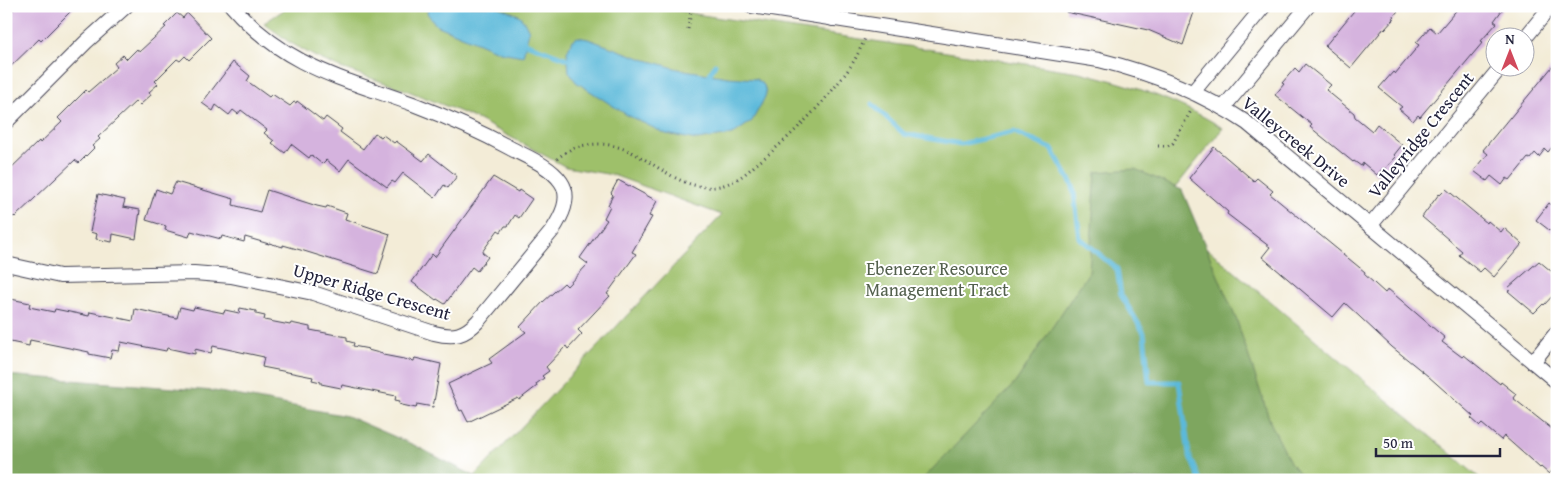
<svg xmlns="http://www.w3.org/2000/svg" width="1563" height="486" font-family="'Gentium Book Plus',serif">
  <rect width="100%" height="100%" fill="#fff"/>
  <filter id="ink" filterUnits="userSpaceOnUse"><feTurbulence type="fractalNoise" baseFrequency=".02" numOctaves="2"/><feDisplacementMap in="SourceGraphic" scale="10" xChannelSelector="R" yChannelSelector="G"/><feConvolveMatrix kernelMatrix="1 2 1 2 8 2 1 2 1" color-interpolation-filters="sRGB"/></filter>
  <filter id="wash" filterUnits="userSpaceOnUse"><feTurbulence type="fractalNoise" baseFrequency=".0096" numOctaves="4" result="noise"/><feDisplacementMap in="SourceGraphic" scale="20" xChannelSelector="R" yChannelSelector="G"/><feGaussianBlur stdDeviation="1.12" result="paint"/><feColorMatrix in="noise" values="0 0 0 0 0 0 0 0 0 0 0 0 0 0 0 0 0 1.4 0 .05"/><feComposite in="paint" operator="in"/></filter>
  <g filter="url(#wash)">
    <rect width="100%" height="100%" fill="#f3ecd7"/>
    <path fill="#9ec06a" stroke="#607152" d="M290,6h371l34,8 384,58c51,12 100,29 144,56l-64,80 323,272h-1476v-105l32,10 289,40 148,51 247,-261 -109,-40 -47,-8 -87,-47 -28,-12 -48,-19 -65,-22 -24,-11 -25,-14 -25,-19z"/>
    <g fill="#7ea65e" stroke="#50644c">
      <path d="M1135,169l47,21 55,131 34,103 20,40 16,16h-385l93,-97 74,-111 7,-100z"/>
      <path d="M6,375l208,16 133,25 67,29 68,35h-476z"/>
    </g>
    <g fill="#5cb9da" stroke="#3f6e8a">
      <path d="M428,6h67l17,6 8,4 5,7 4,8 -6,25 -23,-4 -64,-27 -9,-12z"/>
      <path d="M578,37l10,2 55,20 35,10 50,8 28,2 8,6 2,9 -2,5 -12,22 -20,14 -35,5 -31,-6 -39,-19 -51,-33 -7,-10 -2,-20 5,-12z"/>
    </g>
    <g fill="none" stroke-linecap="round" stroke-linejoin="round">
      <g stroke="#5cb9da" stroke-width="5">
        <path d="M520,41l53,20"/>
        <path d="M707,80l8,-16"/>
        <path d="M872,104l32,30 57,10 53,-12 38,17 21,37 7,52 37,31 4,26 23,38 5,49h30l10,72 11,26"/>
      </g>
    </g>
    <g id="blocks">
      <g fill="#d5b3de">
        <path d="M17,6h59l-35,35 -2,-2 -33,32v-54z"/>
        <path d="M1066,6h130l-13,39 -35,-15 -82,-18z"/>
        <path d="M1358,6h44l-9,11 1,2 -9,10 -1,-1 -33,40 -26,-22z"/>
        <path d="M1460,6h45l-11,15 3,2 -16,18 2,1 -63,75 -2,-2 -5,6 -14,-12 3,-2 -23,-19 14,-16 2,2 24,-29 -3,-2 14,-16 7,6z"/>
        <path d="M177,13l6,5 4,-5 24,25 -22,22 -4,-4 -5,5 -3,-2 -22,22 3,3 -9,8 2,3 -11,10 -4,-4 -38,36 2,2 -8,7 2,2 -15,15 -4,-3 -60,57 -1,-1 -8,7v-50l33,-32 1,2 22,-21 -4,-4 28,-28 2,2 29,-25 -3,-4 9,-8 4,4 10,-10 2,3 27,-25 -2,-1z"/>
        <path d="M1557,61v80l-9,11 -3,-3 -6,8 -4,-4 -5,6 -2,-1 -18,22 -3,-2 -5,7 -11,-9 -4,5 -13,-10 14,-17 -5,-4 27,-33v1z"/>
        <path d="M233,62l17,14 -3,5 22,16 3,-3 18,12 4,-4 2,1 1,-2 26,20 3,-4 16,12 -2,3 23,17 12,-16 6,4 2,-2 11,8 2,-2 27,20 6,-7 28,22 -9,12 -4,-3 -9,13 -32,-25 -8,10 -3,-2 -5,6 -38,-28 -9,12 -14,-11 -4,4 -11,-9 -2,3 -18,-14 -6,9 -13,-10 2,-2 -10,-8 3,-3 -26,-20 -3,4 -5,-4 -4,5 -13,-10 -3,6 -11,-8z"/>
        <path d="M1305,64l26,21 -5,5 28,23 1,4 17,14 5,-7 25,21 -8,10 2,2 -11,12 -2,-1 -6,7 -14,-12 -2,3 -7,-5 -1,1 -43,-35 2,-2 -37,-30 9,-11 -2,-1 13,-15 4,4z"/>
        <path d="M1214,147l40,34 3,-3 16,13 -3,3 95,78 -1,2 21,19 3,-4 57,49 -3,4 20,15 2,-2 36,29 1,-2 15,12 -3,4 44,35v32l-8,9 -8,-7 -1,1 -36,-32 -3,4 -19,-16 -2,2 -9,-8 2,-2 -45,-40 -36,-29 -47,-44 -12,14 -71,-60 8,-10 -43,-33 1,-2 -39,-34z"/>
        <path d="M493,177l25,15 1,-2 13,9 -13,19 -4,-3 -7,11h-3l-4,6 -3,-2 -16,22 6,5 -11,14 -5,-4 -27,37 -8,-5 -1,1 -24,-18 20,-28 3,3z"/>
        <path d="M618,180l39,21 -8,15 3,1 -20,35 4,2 -29,40 3,2 -32,34 4,4 -14,15 -2,-3 -20,21 3,4 -7,5 2,2 -8,6 1,2 -18,14 -1,-2 -50,24 -6,-12 -2,1 -12,-27 44,-21 -3,-4 37,-27 -6,-5 23,-25 21,-19 3,3 21,-22 -8,-6 27,-38 -3,-2 6,-12 -2,-1 5,-10 -2,-2z"/>
        <path d="M176,182l58,17 -1,6 27,7 7,-22 50,16 9,2 1,-2 20,7 -2,6 45,15 -12,40 -74,-23 -21,-6v2l-14,-4v1l-24,-7 -1,5 -22,-6 -1,3 -30,-8 -2,6 -24,-7 1,-4 -20,-6 10,-31 14,5z"/>
        <path d="M1446,189l41,34 1,-2 13,11 3,-4 18,16 -28,33 -10,-9 -4,4 -21,-17 3,-4 -40,-34 17,-23 1,1z"/>
        <path d="M98,194l27,6 -2,7 17,3 -4,29 -23,-5 -1,8 -16,-3 1,-5 -7,-2z"/>
        <path d="M1549,203l8,6v27l-21,-16z"/>
        <path d="M1539,261l18,15v15l-13,14 -1,-1 -9,9 -26,-22 2,-1 -2,-2z"/>
        <path d="M6,298l24,5 -1,4 25,5 1,-3 34,7 1,-4 43,9 2,-12 42,9 3,-11 13,3 1,-3 30,6 1,-3 14,3 1,-5 16,3v3l9,2 -1,4 26,5 1,-2 19,4v3l37,7v4l7,2 -1,3 16,3 -1,1 15,4v1l31,6 1,-3 26,6 -8,43 -16,-3 -1,4 -14,-3 -3,-1 1,-3 -5,-1 1,-4 -54,-11 -1,3 -20,-4v-2l-9,-2 1,-3 -51,-10 2,-10 -51,-11 -2,7 -16,-4v5l-28,-6 -1,3 -45,-9 -2,9 -7,-1 -2,8 -21,-4v-2l-59,-12 -1,6 -23,-5z"/>
      </g>
    </g>
  </g>
  <g filter="url(#ink)">
    <use href="#blocks" fill-opacity="0" stroke="#414052" stroke-width="1"/>
    <g fill="none" stroke-linecap="round" stroke-linejoin="round">
      <defs>
        <g id="street">
          <path d="M752,6l347,54c53,13 103,33 148,63l310,259"/>
          <path d="M833,19l2,-13"/>
          <path d="M1525,38l26,-32"/>
          <path d="M1193,92l71,-86"/>
          <path d="M1223,108l85,-102"/>
          <path d="M6,122l80,-80 40,-36"/>
          <path d="M1370,226l130,-158"/>
          <path d="M6,264l54,12 134,-3 37,3 82,17 121,40c20,5 30,3 44,-12l74,-90c9,-14 20,-33 9,-49 -11,-16 -34,-25 -51,-34 -31,-17 -63,-31 -97,-44 -71,-26 -128,-37 -181,-98"/>
          <path d="M1533,362l24,-30"/>
        </g>
      </defs>
      <use href="#street" stroke="#414052" stroke-width="16"/>
      <g stroke="#414052" stroke-width="3" stroke-dasharray="1 4" stroke-linecap="butt">
        <path d="M688,29l3,-18"/>
        <path d="M1158,146h10l5,-3 19,-34"/>
        <path d="M557,159c9,-8 18,-13 30,-14 50,-8 75,39 119,42 12,1 23,-3 33,-9 8,-5 16,-13 24,-19 29,-24 56,-51 79,-81 10,-12 17,-25 23,-40"/>
      </g>
      <use href="#street" stroke="#fff" stroke-width="14"/>
    </g>
  </g>
  <g text-anchor="middle" stroke-width="4" stroke-linejoin="round" paint-order="stroke">
    <g font-size="18" fill="#22223b" stroke="#fff">
      <text transform="translate(1421 135) rotate(-51)" y="6">Valleyridge Crescent</text>
      <text transform="translate(1296 142) rotate(39)" y="6">Valleycreek Drive</text>
      <text transform="translate(372 292) rotate(16)" y="6">Upper Ridge Crescent</text>
    </g>
    <g font-size="18" fill="#54614e" stroke="#fff">
      <text x="937" y="275">Ebenezer Resource<tspan x="937" dy="21">Management Tract</tspan></text>
    </g>
  </g>
  <rect width="1563" height="486" fill="none" stroke="#fff" stroke-width="25"/>
  <g transform="translate(1510 52)"><circle r="24" fill="#ffffff" stroke="#a7a7b1"/>
  <path d="M0-4L9 19L0 12L-9 19Z" fill="#d1495b"/>
  <text y="-8" font-size="14" font-weight="bold" text-anchor="middle" fill="#22223b">N</text>
  </g>
  <path d="M1376 448v8h124v-8" fill="none" stroke="#22223b" stroke-width="2.5"/>
  <text x="1383" y="448" font-size="15" fill="#22223b" stroke="#ffffff" stroke-width="4" paint-order="stroke">50 m</text>
</svg>
